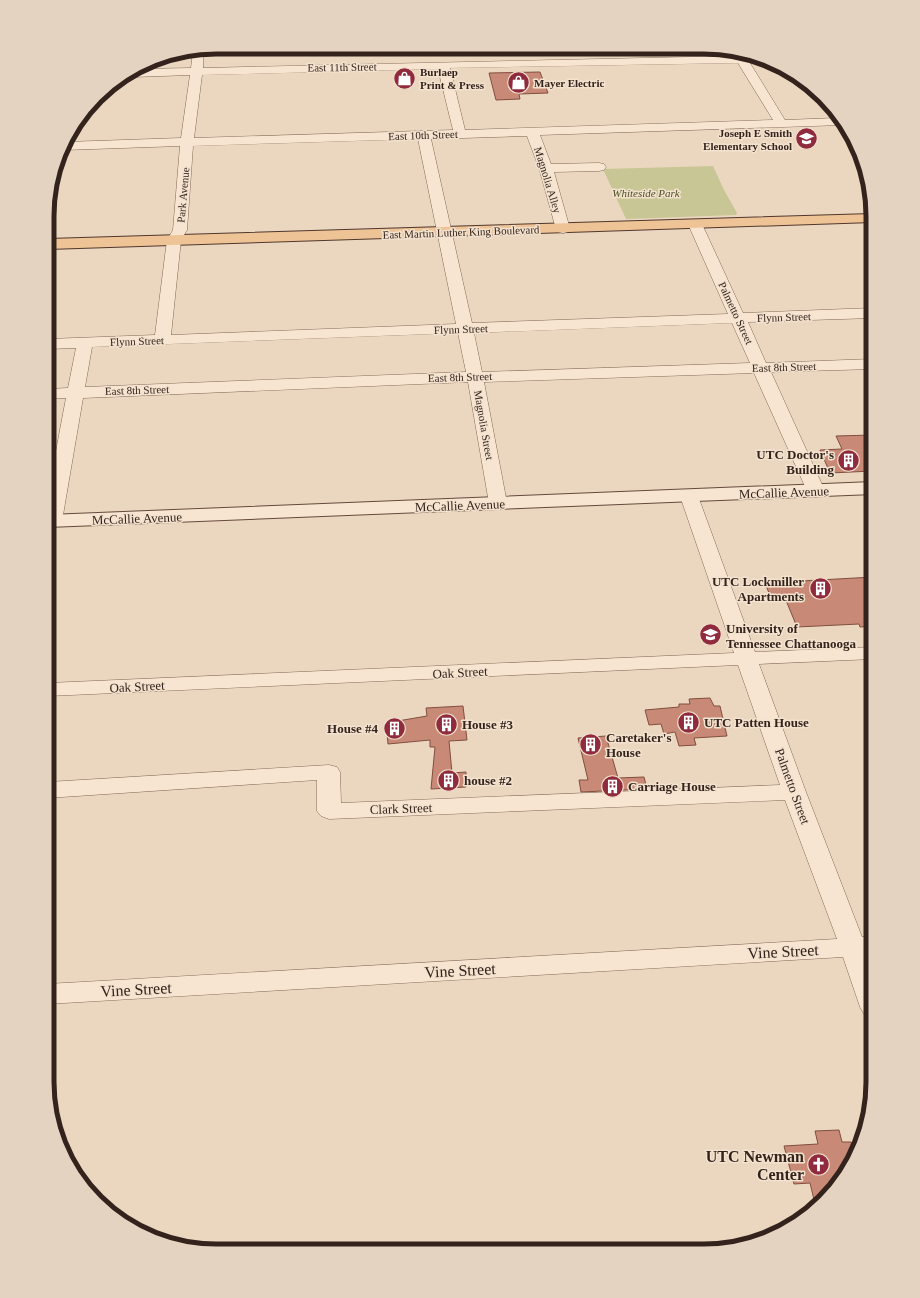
<svg xmlns="http://www.w3.org/2000/svg" width="920" height="1298" font-family="Georgia,serif">
  <rect width="100%" height="100%" fill="#ebd7bf"/>
  <path fill="#c8c694" d="M713,166l11,24 13,23 -1,2 -110,4 -23,-50z"/>
  <g fill="#c88a76" stroke="#814e3f">
    <path d="M540,72l8,21 -29,1 1,5 -24,1 -7,-27z"/>
    <path d="M873,435v36l-43,2 -10,-23 22,-1 -6,-13z"/>
    <path d="M873,577v49l-13,1 -1,-3 -62,3 -12,-29h-14l-6,-15z"/>
    <path d="M710,698l4,8h6l7,30 -33,2 2,7 -17,1 -4,-14 -11,2 -3,-10 -12,1 -4,-15 34,-3v-3h11l-1,-5z"/>
    <path d="M463,706l4,34 -18,1 3,32 14,-1v15l-35,2 4,-42h-5v-7l-42,4 -2,-21 41,-7 -1,-8z"/>
    <path d="M606,736l12,42 26,-1 3,12 -66,3 -2,-12h9l-10,-42z"/>
    <path d="M839,1130l3,12h9l4,13 -11,21 -28,32 -6,-25 -16,1 -10,-38 34,-2 -3,-13z"/>
  </g>
  <g fill="none" stroke-linecap="round" stroke-linejoin="round">
    <defs>
      <g id="street">
        <path d="M204,49l-1,19 531,-12 -2,-6 12,3 2,3h7l17,5 -20,2 35,57 51,-2 6,7 -302,10 11,29 48,-1 5,1 2,3 -2,3 -5,1 -45,1 16,57 -2,3 -5,1 -5,-1 -2,-3 -17,-61 -12,-32 -96,3 41,184 256,-9 -40,-90 2,-3 5,-1 5,1 2,3 41,89 130,-5v10l-125,4 18,41 107,-4v10l-102,3 54,119 -2,4 -7,2 -7,-2 -2,-4 -53,-118 -270,9 23,121 -2,4 -7,2 -7,-2 -2,-4 -21,-121 -385,16 -21,123 -3,4 -7,2 -4,-1v-33l18,-95 -18,1v-10l20,-1 8,-40 -28,1v-10l107,-4 12,-95 6,-10 7,-84 -116,4 2,-8 115,-4 9,-63 -57,2 -4,-2 10,-6 52,-1 2,-17zM738,63l35,57 -308,10 -15,-62zM438,69l15,61 -259,8 8,-63zM418,139l38,185 -285,11 10,-95 6,-10 6,-84zM732,323l18,40 -268,9 -8,-39zM458,333l8,39 -381,15 7,-40z"/>
        <path d="M689,490l7,2 2,4 57,156 118,-5v12l-114,5 47,128 56,145h11v18h-4l4,12v50l-9,-3 -4,-7 -17,-50 -796,47v-20l790,-45 -52,-139 -456,19 -8,-3 -4,-5v-31l-270,18 1,-16 281,-17 8,2 3,5 1,31 439,-18 -42,-120 -690,31v-13l686,-30 -54,-157 2,-4z"/>
      </g>
      <path id="secondary" d="M873,482v12l-825,33v-12z"/>
      <path id="primary" d="M872,214l1,8 -825,27v-10z"/>
    </defs>
    <use href="#street" stroke="#836858" stroke-width="1"/>
    <use href="#secondary" stroke="#65493c" stroke-width="2"/>
    <use href="#primary" stroke="#51372d" stroke-width="2"/>
    <use href="#street" fill="#f7e5d1" fill-rule="evenodd"/>
    <use href="#secondary" fill="#f7e5d1" fill-rule="evenodd"/>
    <use href="#primary" fill="#eec497" fill-rule="evenodd"/>
  </g>
  <defs>
    <symbol id="shop-disc" viewBox="-11 -11 22 22"><circle r="9.5" fill="#8f2b3d" stroke="#f3e2ce"/><path d="M-5-2.5h2.3a2.7 3.5 0 0 1 5.4 0H5L5.5 6h-11ZM-1.5-2.5h3a1.5 2.3 0 0 0-3 0Z" fill="#fff"/></symbol>
    <symbol id="school-disc" viewBox="-11 -11 22 22"><circle r="9.5" fill="#8f2b3d" stroke="#f3e2ce"/><path d="M0-5L7-2L0 1L-7-2ZM-4 1L0 2.5L4 1V4Q0 6-4 4Z" fill="#fff"/></symbol>
    <symbol id="building-disc" viewBox="-11 -11 22 22"><circle r="9.5" fill="#8f2b3d" stroke="#f3e2ce"/><path d="M-4-6H4V6H1V3H-1V6H-4ZM-2.5-4.3h1.7v1.8h-1.7ZM.8-4.3h1.7v1.8H.8ZM-2.5-1h1.7V.8h-1.7ZM.8-1h1.7V.8H.8Z" fill="#fff"/></symbol>
    <symbol id="university-disc" viewBox="-11 -11 22 22"><circle r="9.5" fill="#8f2b3d" stroke="#f3e2ce"/><path d="M0-5L7-2L0 1L-7-2ZM-4 1L0 2.5L4 1V4Q0 6-4 4Z" fill="#fff"/></symbol>
    <symbol id="church-disc" viewBox="-11 -11 22 22"><circle r="9.5" fill="#8f2b3d" stroke="#f3e2ce"/><path d="M-1.2-6h2.4v3.5h3.3v2.4h-3.3V6h-2.4V-.1h-3.3v-2.4h3.3Z" fill="#fff"/></symbol>
  </defs>
  <g fill-rule="evenodd">
    <use href="#shop-disc" x="392" y="66" width="25" height="25"/>
    <use href="#shop-disc" x="506" y="70" width="25" height="25"/>
    <use href="#school-disc" x="794" y="126" width="25" height="25"/>
    <use href="#building-disc" x="836" y="448" width="25" height="25"/>
    <use href="#building-disc" x="808" y="576" width="25" height="25"/>
    <use href="#university-disc" x="698" y="622" width="25" height="25"/>
    <use href="#building-disc" x="676" y="710" width="25" height="25"/>
    <use href="#building-disc" x="434" y="712" width="25" height="25"/>
    <use href="#building-disc" x="382" y="716" width="25" height="25"/>
    <use href="#building-disc" x="578" y="732" width="25" height="25"/>
    <use href="#building-disc" x="436" y="768" width="25" height="25"/>
    <use href="#building-disc" x="600" y="774" width="25" height="25"/>
    <use href="#church-disc" x="806" y="1152" width="25" height="25"/>
  </g>
  <g text-anchor="middle" stroke-width="3" stroke-linejoin="round" paint-order="stroke">
    <g font-size="11" fill="#33231c" stroke="#f3e2ce">
      <text transform="translate(342 67) rotate(-1)" y="4">East 11th Street</text>
      <text transform="translate(423 135) rotate(-2)" y="4">East 10th Street</text>
      <text transform="translate(548 180) rotate(73)" y="4">Magnolia Alley</text>
      <text transform="translate(183 195) rotate(-85)" y="4">Park Avenue</text>
      <text transform="translate(461 232) rotate(-2)" y="4">East Martin Luther King Boulevard</text>
      <text transform="translate(736 313) rotate(65)" y="4">Palmetto Street</text>
      <text transform="translate(784 317) rotate(-2)" y="4">Flynn Street</text>
      <text transform="translate(461 329) rotate(-2)" y="4">Flynn Street</text>
      <text transform="translate(137 341) rotate(-2)" y="4">Flynn Street</text>
      <text transform="translate(784 367) rotate(-2)" y="4">East 8th Street</text>
      <text transform="translate(460 377) rotate(-2)" y="4">East 8th Street</text>
      <text transform="translate(137 390) rotate(-2)" y="4">East 8th Street</text>
      <text transform="translate(484 425) rotate(80)" y="4">Magnolia Street</text>
    </g>
    <g font-size="11" font-weight="bold" fill="#33231c" stroke="#f3e2ce" text-anchor="start">
      <text x="420" y="76">Burlaep<tspan x="420" dy="13">Print &amp; Press</tspan></text>
      <text x="534" y="87">Mayer Electric</text>
      <text x="792" y="137" text-anchor="end">Joseph E Smith<tspan x="792" dy="13">Elementary School</tspan></text>
    </g>
    <g font-size="11" font-style="italic" fill="#4b4f24" stroke="#f3e2ce">
      <text x="646" y="197">Whiteside Park</text>
    </g>
    <g font-size="13" font-weight="bold" fill="#33231c" stroke="#f3e2ce" text-anchor="start">
      <text x="834" y="459" text-anchor="end">UTC Doctor's<tspan x="834" dy="15">Building</tspan></text>
      <text x="804" y="586" text-anchor="end">UTC Lockmiller<tspan x="804" dy="15">Apartments</tspan></text>
      <text x="726" y="633">University of<tspan x="726" dy="15">Tennessee Chattanooga</tspan></text>
      <text x="704" y="727">UTC Patten House</text>
      <text x="462" y="729">House #3</text>
      <text x="378" y="733" text-anchor="end">House #4</text>
      <text x="606" y="742">Caretaker's<tspan x="606" dy="15">House</tspan></text>
      <text x="464" y="785">house #2</text>
      <text x="628" y="791">Carriage House</text>
    </g>
    <g font-size="13" fill="#33231c" stroke="#f3e2ce">
      <text transform="translate(784 492) rotate(-2)" y="5">McCallie Avenue</text>
      <text transform="translate(460 505) rotate(-2)" y="5">McCallie Avenue</text>
      <text transform="translate(137 518) rotate(-2)" y="5">McCallie Avenue</text>
      <text transform="translate(460 672) rotate(-3)" y="5">Oak Street</text>
      <text transform="translate(137 686) rotate(-3)" y="5">Oak Street</text>
      <text transform="translate(793 786) rotate(70)" y="5">Palmetto Street</text>
      <text transform="translate(401 808) rotate(-2)" y="5">Clark Street</text>
    </g>
    <g font-size="16" fill="#33231c" stroke="#f3e2ce">
      <text transform="translate(783 951) rotate(-3)" y="6">Vine Street</text>
      <text transform="translate(460 970) rotate(-3)" y="6">Vine Street</text>
      <text transform="translate(136 989) rotate(-3)" y="6">Vine Street</text>
    </g>
    <g font-size="16" font-weight="bold" fill="#33231c" stroke="#f3e2ce" text-anchor="end">
      <text x="804" y="1162">UTC Newman<tspan x="804" dy="18">Center</tspan></text>
    </g>
  </g>
  <path d="M0 0H920V1298H0ZM216 54H704A162 162 0 0 1 866 216V1082A162 162 0 0 1 704 1244H216A162 162 0 0 1 54 1082V216A162 162 0 0 1 216 54Z" fill="#e4d3c0" fill-rule="evenodd"/>
  <path fill="none" stroke="#33231c" stroke-width="5" d="M216 54H704A162 162 0 0 1 866 216V1082A162 162 0 0 1 704 1244H216A162 162 0 0 1 54 1082V216A162 162 0 0 1 216 54Z"/>
</svg>
